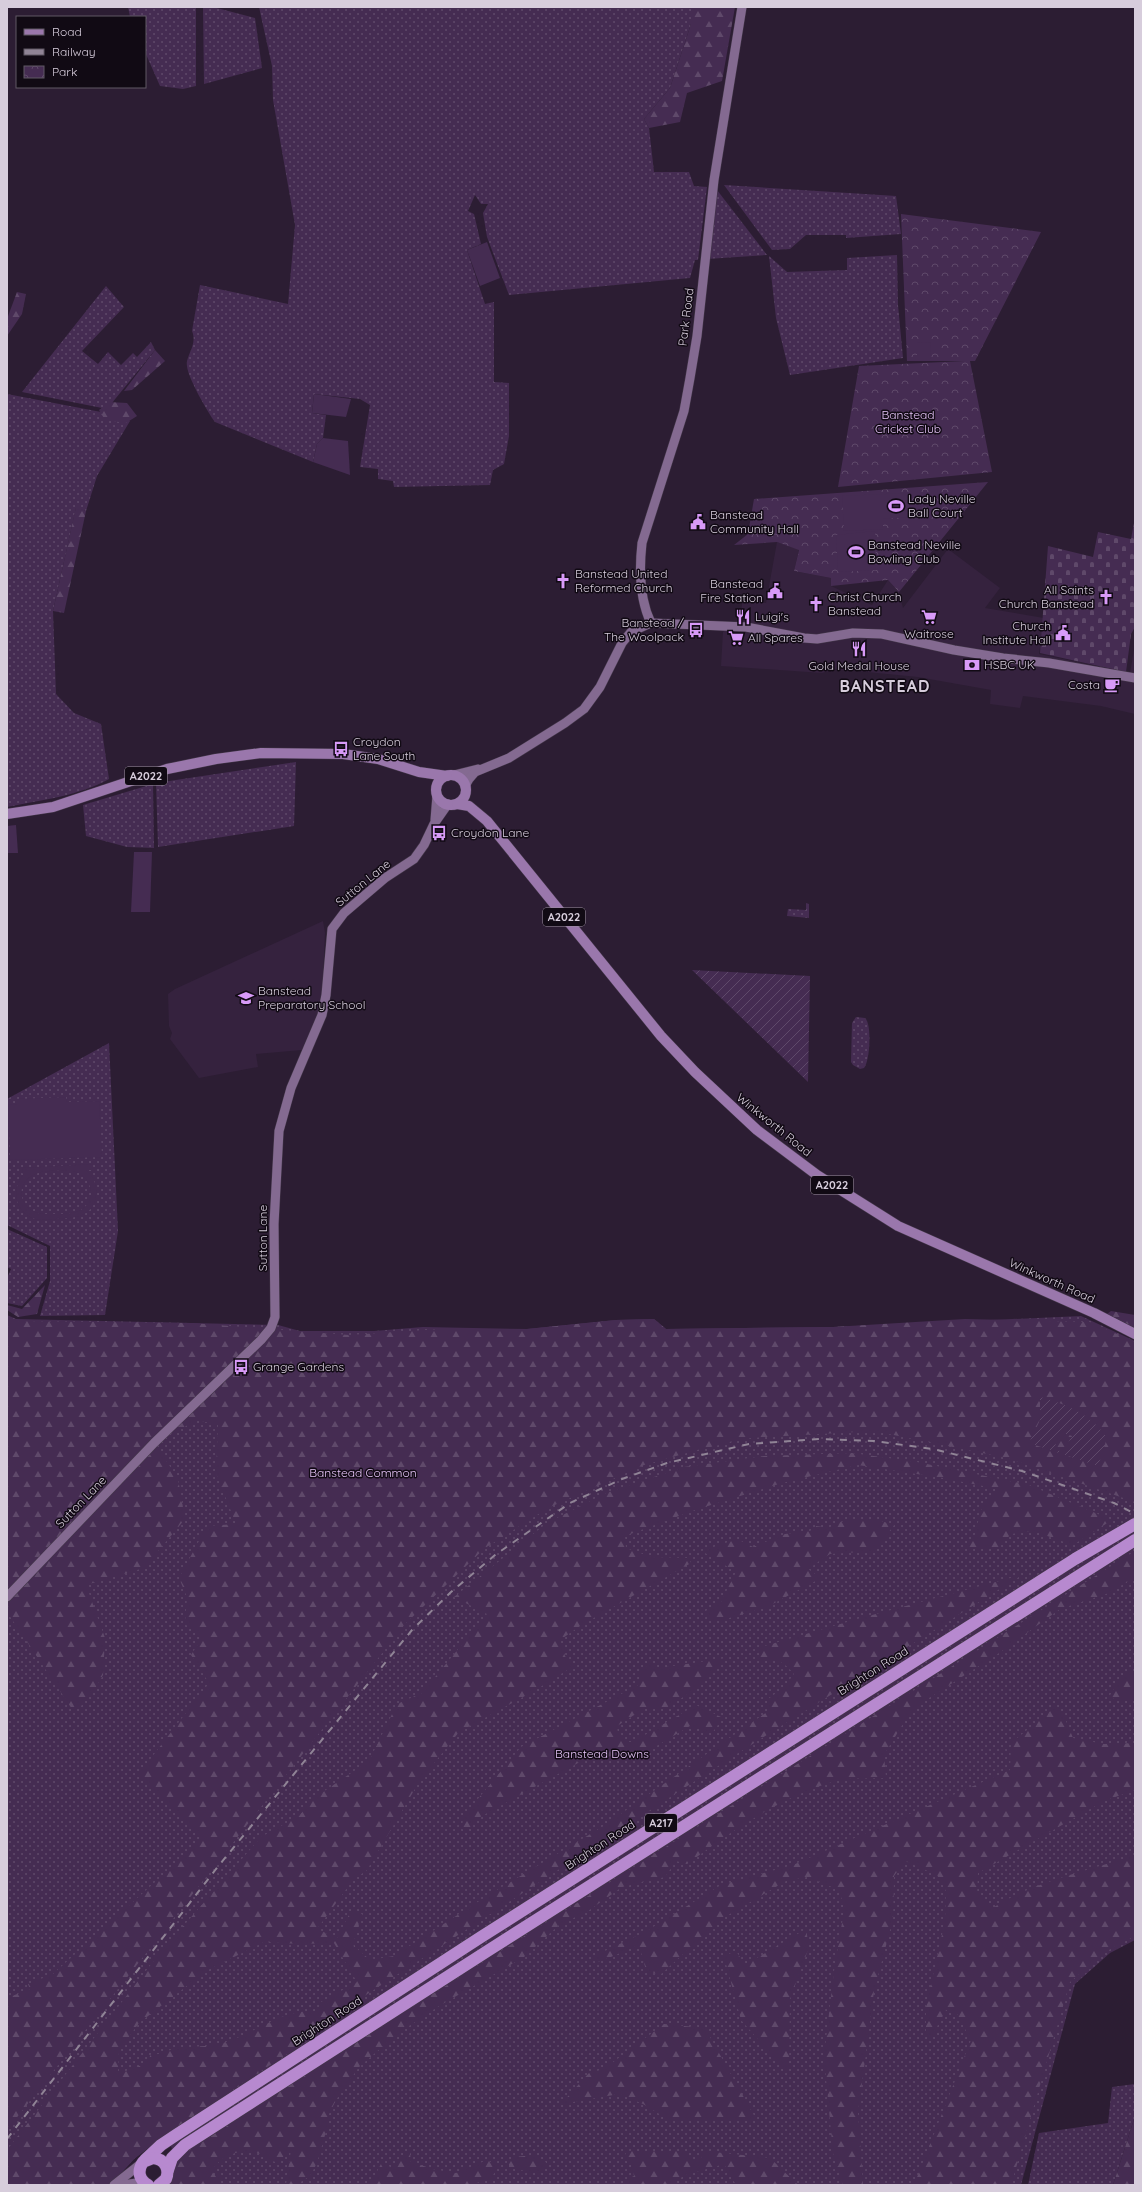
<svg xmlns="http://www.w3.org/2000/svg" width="1142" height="2192" font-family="Quicksand,sans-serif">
  <defs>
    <pattern id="grass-dots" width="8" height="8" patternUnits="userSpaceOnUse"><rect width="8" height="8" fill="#452c52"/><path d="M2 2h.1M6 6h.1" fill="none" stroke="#5f496a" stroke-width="1.8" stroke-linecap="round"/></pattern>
    <pattern id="forest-firs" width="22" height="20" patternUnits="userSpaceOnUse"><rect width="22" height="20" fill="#452c52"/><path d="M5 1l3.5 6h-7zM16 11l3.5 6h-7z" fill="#5f496a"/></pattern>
    <pattern id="cemetery-stones" width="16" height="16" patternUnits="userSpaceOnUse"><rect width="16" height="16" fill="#452c52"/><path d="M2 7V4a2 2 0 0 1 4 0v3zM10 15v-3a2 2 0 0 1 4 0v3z" fill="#5f496a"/></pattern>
    <pattern id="park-crowns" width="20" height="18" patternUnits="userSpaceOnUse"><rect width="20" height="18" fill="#452c52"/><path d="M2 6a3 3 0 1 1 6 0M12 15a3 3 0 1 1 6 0" fill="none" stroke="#5f496a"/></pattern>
    <pattern id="garden-furrows" width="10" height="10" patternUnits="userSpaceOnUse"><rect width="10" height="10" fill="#452c52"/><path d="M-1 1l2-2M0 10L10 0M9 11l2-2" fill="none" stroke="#5f496a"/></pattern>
  </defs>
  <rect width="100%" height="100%" fill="#2c1d33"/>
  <g fill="#35223e">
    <path d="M777,542l22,7 -5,22 37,7v8l41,19 16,-25 11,12 4,16 45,-59 52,39 -15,20 59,10 -5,36 91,19 5,-29v70l-34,-8 -78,-10 -3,12 -30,-4 1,-14 -73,-13 -82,-8 -14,4 -101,-7 2,-34 17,-13 3,-21 23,5z"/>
    <path d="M323,921l2,12 -3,70 -20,47 -46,4 2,13 -59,11 -29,-39 2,-6 -3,-7 -1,-32 7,-5z"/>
  </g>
  <g fill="url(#grass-dots)">
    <path d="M128,7h68v79l-13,3 -23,-3 -15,-34v-35h-15z"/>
    <path d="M203,7h10l42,11 7,50 -58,16z"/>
    <path d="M259,7h432v17l-21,64 -26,31 5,9 5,44h35l5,14 13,1 -9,73h-3l-5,18 -181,17 -22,-58 -4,-24 5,-9h-7l-6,-9 -7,16 6,3 7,30 -14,6 18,54 9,-2v80l15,1v53l-5,28 -11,6 -3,15 -96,2 -1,-6 -15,-2v-10l-18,-2 10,-62 -10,-6 -46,-5 -2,19 14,2 -3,23 -6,6 -4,18 -98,-40c-8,-11 -27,-44 -28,-56 -2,-10 11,-21 5,-35l8,-46 88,19 7,-79 -22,-125 -1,-34z"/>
    <path d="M724,185l172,11 5,38 -55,4v-3h-40l-16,14 -18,1z"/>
    <path d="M717,190l50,65 -60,4z"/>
    <path d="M897,255l1,50 5,53 -113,17 -14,-57 -7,-62 18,16 60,-2v-12z"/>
    <path d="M106,286l18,21 -42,44 16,13 10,-12 13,13 12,-12 4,4 14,-15 4,8 -48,59 -85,-17z"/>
    <path d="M7,394l115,22 8,5 -33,55 -11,35 -10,-3 -23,103 3,83 18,19 27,11 8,55c-30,17 -68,21 -102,28z"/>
    <path d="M296,762l-2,64 -136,21 -2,-64z"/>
    <path d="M153,784l1,64 -27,-1 -41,-11 -3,-31z"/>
    <path d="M806,903l3,1v14l-22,-2 1,-7 18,1z"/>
    <path d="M856,1017l9,1c7,6 5,43 -1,50l-4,1 -7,-4 -2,-3 1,-39z"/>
    <path d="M109,1043l9,188 -13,84 -65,1 10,-35v-35l-43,-21v-126z"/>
    <path d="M7,1229l40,18v31l-25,28 -15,-3v-25l4,-9 -4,-2z"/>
    <path d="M7,1315l9,4 262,6 22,6h74l49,-4 104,2 89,-9 38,-1 12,10 167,-2 248,-11 54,25v599l-25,13 -35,31 -54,201h-854l8,-26 -8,-26 -33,26 -21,23 -6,3h-100z"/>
    <path d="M1135,2084v32l-22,69h-85l11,-52 69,-10 4,-36z"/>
  </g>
  <g fill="url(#forest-firs)" fill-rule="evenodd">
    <path d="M691,7h44l-13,74 -35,12 -7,29 -31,6 -5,-9 26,-31 21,-64z"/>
    <path d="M17,292l9,2 -4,20 -15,22v-17z"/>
    <path d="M155,350l10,11 -33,29 -8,1z"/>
    <path d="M109,402l18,1 10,13 -11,7 -21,-3 -6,-10z"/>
    <path d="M76,507l10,4 -22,102 -11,-2z"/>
    <path d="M45,1285l-8,29 -19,3 -11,-7v-5l15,4z"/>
    <path d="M1111,1311l24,4v13l-28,-14z"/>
    <path d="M7,1317l9,4 175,2 158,12 92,-6h86l89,-9 38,-1 12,10 167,-2 132,-8 125,3 45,20v160l-128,-44 -133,-27 -123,7 -50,11 -57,16 -96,43 -63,40 -80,76 -398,506v-132l23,-9 -2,-5 25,-10 151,-136 -66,-63 71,-92 -18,-28 11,-17 -17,-14 2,-27 -8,-19 28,-52 29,-2 -20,-51 2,-48 -21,-5 -42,23 23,36 7,40 -41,49 -58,17 19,53 -2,37 -8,14 -14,17 -9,3 -65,-97z"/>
    <path d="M852,1453l65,9 112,23 83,35 -39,25 -40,-14 -22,3 -13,14h-31l7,-10 7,-28 17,-21 -55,-11 -85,-13 -76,18 -87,27 -70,26 1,12 25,9 38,1 2,5 -108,61 -23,16 5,16 7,11 -38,24 -75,41 -40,50 -52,88 -14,10 -36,49 20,9 15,-29 11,6 -4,8 -6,22 17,15 24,-4 93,-60 115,-69 165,-115v-12l17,-13 10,-13c-12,-14 -16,-14 -34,-15l-2,-11 103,-30 161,-43 -287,180 -423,275 3,6 -79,51 -62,45 -23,14 -17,13 -21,23 -6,3h-100v-35l152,-196 102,-117 38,-21 15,-18 55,-37 28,-57 25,-11 65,-79 -33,-17 93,-74 59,-30 78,-26 80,-11zM264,1942l36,2 34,-1 23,39 -36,20 -3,10c-27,-6 -62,19 -86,28 -18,7 -37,6 -55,8 -11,2 -12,7 -26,6l-4,9 -29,11 1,-23 20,-28 67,-52z"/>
    <path d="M875,1519l19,6 -19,26 -45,3 -22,15 13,9 -54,29 -48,14h-6l-9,-9 17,-10 15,-30 -34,-21 35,-12 16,8 32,-13 25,-3 6,-5 13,2 8,-6z"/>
    <path d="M1135,1551v26l-26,16 -49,16 -61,44 -87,56 -28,46 2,23c-17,1 -38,-1 -54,4 -53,16 -102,50 -145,82l-11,-3 -11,16 -43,10 -34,24 -29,14 -35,32 -85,49 -42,28 -38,33 -23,33 -8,16 -1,12 -10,35 -7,13 -14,9h-10l5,-36 -13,13c-9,0 -12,-6 -20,-9 -17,-5 -38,2 -46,18l4,6h7l-4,8h-52l11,-27 128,-84z"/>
    <path d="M727,1658l-36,34 -25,16h-21l-28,18 1,8 6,8h9l63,-37 27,13 -11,15 -22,-7 -47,28 -56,4 -107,59 -13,14 -5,-2 1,-12 58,-70 119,-63 1,-13 9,-7 10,4z"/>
    <path d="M1135,1670v30h-18l-8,-3 11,-19z"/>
    <path d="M1055,1707l11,14 7,17 31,6 31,-1v47l-31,11 -126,72 -1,22 14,14c43,-28 95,-37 144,-54v81l-28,15 -37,31 -59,203h-97l57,-145 -15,-28 -10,-2 -14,26 -6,-1v-28l19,-86 1,-30 -9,-16 -32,-14 -11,15 -1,43 -19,72 -8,62 -8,59 5,73h-20l-10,-32 -9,-96 10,-86 11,-66 -8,-16 -30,-12 -21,4 -63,37 -63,57 -14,-5 -7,-25 -40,17 -7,-5 53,-25 76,-47 72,-20 217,-95 1,-27z"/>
    <path d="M806,1929l3,18 -19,52 -1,65 -4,6 -44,-50 -17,-64 12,-5 9,14z"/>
    <path d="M664,2024l41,4 52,93h-86l-28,-17 -24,-10 -58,10 28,-31 15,-4z"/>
    <path d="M1135,2116v69h-22z"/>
    <path d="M411,2147l-1,14 22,8 24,4 31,-13 11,6 -7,13 -22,6h-99l11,-21 13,4z"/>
    <path d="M627,2151h58l7,9 7,1 5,-8 9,-1 57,6 28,27h-62l-12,-21 -38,11 -19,10h-41v-5l8,-4 -2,-11 -5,-3 -2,-7z"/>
    <path d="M524,2156l11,1 11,5c-4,18 -25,7 -37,5v-6l5,-4z"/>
  </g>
  <path fill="url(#cemetery-stones)" d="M1135,518v109l-4,7 -5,38 -86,-19 8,-107 45,11 5,-25 33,7z"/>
  <g fill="url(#park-crowns)">
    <path d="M901,214l140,18 -66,129h-5l22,111 -154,15 21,-121 106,-5h-58z"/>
    <path d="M988,482l-89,110 -11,-12 -57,6v-8l-37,-7 5,-21 -22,-8 -43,3 14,-11 6,-35z"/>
  </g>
  <g fill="url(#garden-furrows)" fill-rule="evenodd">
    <path d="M692,970l118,6 -2,106z"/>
    <path d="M1040,1397c27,7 52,18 67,41l-9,28 -69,-23 11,-23zM1060,1432l12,4 -9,16 -9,-3z"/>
  </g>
  <g fill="#452c52" fill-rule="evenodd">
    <path d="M487,242l13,36 -20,8 -13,-36z"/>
    <path d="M917,342l14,1 -1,16h-13z"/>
    <path d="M314,394l37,5 -5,18 -34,-4z"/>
    <path d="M323,438l25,3 2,34 -37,-13 4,-18z"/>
    <path d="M908,493l2,24 -27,2v10l-39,2 -2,-35z"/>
    <path d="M875,531l1,39 -38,2 -2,-37z"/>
    <path d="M16,825l2,28h-11v-27z"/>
    <path d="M134,852h18l-2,60h-19z"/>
    <path d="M66,1097l1,5 32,-1 3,56 -92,3 -2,-55 9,-1v-5z"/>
    <path d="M93,1164v6h-7c8,7 11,15 10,25 -2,22 -22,23 -40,24 -7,0 -14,2 -21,0 -21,-7 -24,-31 -11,-45l-2,-1 1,-5zM73,1171c18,4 26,28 8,39 -10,5 -26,4 -36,4 -23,0 -33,-28 -12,-39 11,-6 28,-4 40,-4z"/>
  </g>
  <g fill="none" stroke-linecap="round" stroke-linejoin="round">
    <defs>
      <g id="secondary">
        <path d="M651,623c-12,-25 -12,-53 -9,-80l42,-132 6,-33 7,-42 17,-156 28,-173"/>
        <path d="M454,775l24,-6"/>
        <path d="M465,786l4,-7 6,-7 34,-14 56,-35 19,-14 16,-22 22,-44 9,-11 20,-9 95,4 58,11 13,1 36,-6 29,1 72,16 49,8 46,5 86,15"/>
        <path d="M435,820l2,-25"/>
        <path d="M7,1597l147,-154 107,-103 10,-12 4,-11 -1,-93 5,-93 12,-43 31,-73 4,-20 6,-66 12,-16 41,-35 29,-19 10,-14 10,-21 14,-20"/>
        <path d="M114,2185l29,-23"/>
        <path d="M122,2185l22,-3"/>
      </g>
      <g id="primary">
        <circle cx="451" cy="790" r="15"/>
        <path d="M457,804l12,2 18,15 174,215 34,36 62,58 60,45 81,51 196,87 41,21"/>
        <path d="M7,814l46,-7 114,-38 49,-10 45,-6 82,1 35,5 41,13 28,4"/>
      </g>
      <g id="highway">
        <path d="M145,2160l16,-15 15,-10 305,-198 594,-378 60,-35"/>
        <path d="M168,2170l4,-12 13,-13 304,-195 646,-410"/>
        <path d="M148,2185c-9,-5 -11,-14 -5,-23l10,-4c12,1 17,11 13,21l-7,6"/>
      </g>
    </defs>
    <use href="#secondary" stroke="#433749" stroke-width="10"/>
    <use href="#primary" stroke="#433749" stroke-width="11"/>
    <use href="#highway" stroke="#433749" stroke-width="13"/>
    <use href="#secondary" stroke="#846a91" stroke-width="9"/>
    <use href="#primary" stroke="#9a77ac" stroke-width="10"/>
    <use href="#highway" stroke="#b789cf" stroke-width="12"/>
    <path stroke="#908496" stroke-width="2" stroke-dasharray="7 7" stroke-linecap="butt" d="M7,2139l209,-270 196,-239 39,-38 44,-37 75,-52 52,-24 45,-16 82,-19 70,-5 55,2 59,8 89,22 92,32 21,11"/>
  </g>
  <defs>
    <symbol id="stadium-bare" viewBox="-9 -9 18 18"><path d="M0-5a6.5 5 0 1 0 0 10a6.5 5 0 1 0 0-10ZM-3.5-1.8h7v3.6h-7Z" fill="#d89af8" stroke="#110a14" stroke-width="2.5" paint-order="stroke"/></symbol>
    <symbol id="civic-bare" viewBox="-9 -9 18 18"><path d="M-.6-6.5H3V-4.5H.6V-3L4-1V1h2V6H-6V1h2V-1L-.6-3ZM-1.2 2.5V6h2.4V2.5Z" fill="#d89af8" stroke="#110a14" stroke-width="2.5" paint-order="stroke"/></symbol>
    <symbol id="church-bare" viewBox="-9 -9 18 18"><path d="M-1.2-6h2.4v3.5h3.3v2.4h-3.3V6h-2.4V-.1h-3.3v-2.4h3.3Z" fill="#d89af8" stroke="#110a14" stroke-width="2.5" paint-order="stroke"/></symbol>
    <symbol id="restaurant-bare" viewBox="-9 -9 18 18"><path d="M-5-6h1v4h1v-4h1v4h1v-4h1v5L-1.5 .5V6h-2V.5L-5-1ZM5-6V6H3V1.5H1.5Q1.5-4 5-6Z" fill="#d89af8" stroke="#110a14" stroke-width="2.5" paint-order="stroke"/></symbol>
    <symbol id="supermarket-bare" viewBox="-9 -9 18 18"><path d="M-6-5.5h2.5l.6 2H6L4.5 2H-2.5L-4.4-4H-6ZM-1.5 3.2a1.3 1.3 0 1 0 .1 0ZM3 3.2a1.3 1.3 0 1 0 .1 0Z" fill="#d89af8" stroke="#110a14" stroke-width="2.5" paint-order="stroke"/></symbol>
    <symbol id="bus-bare" viewBox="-9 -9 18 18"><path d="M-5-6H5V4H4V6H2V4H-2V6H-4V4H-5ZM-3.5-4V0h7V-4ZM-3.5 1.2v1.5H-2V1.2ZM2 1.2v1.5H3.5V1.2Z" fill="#d89af8" stroke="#110a14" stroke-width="2.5" paint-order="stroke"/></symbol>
    <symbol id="bank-bare" viewBox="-9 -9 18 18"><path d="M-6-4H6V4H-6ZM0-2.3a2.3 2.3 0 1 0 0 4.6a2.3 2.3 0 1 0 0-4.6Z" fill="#d89af8" stroke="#110a14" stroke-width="2.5" paint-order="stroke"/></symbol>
    <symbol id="cafe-bare" viewBox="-9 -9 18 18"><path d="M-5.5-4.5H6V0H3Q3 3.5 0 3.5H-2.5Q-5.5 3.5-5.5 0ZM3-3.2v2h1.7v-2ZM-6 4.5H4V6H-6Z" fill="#d89af8" stroke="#110a14" stroke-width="2.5" paint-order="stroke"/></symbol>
    <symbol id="school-bare" viewBox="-9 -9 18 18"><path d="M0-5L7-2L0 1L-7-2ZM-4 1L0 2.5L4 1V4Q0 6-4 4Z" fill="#d89af8" stroke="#110a14" stroke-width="2.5" paint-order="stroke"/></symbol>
  </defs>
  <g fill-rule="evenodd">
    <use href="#stadium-bare" x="885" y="495" width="22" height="22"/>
    <use href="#civic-bare" x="687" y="511" width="22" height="22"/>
    <use href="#stadium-bare" x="845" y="541" width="22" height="22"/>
    <use href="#church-bare" x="552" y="570" width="22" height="22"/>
    <use href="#civic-bare" x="764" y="580" width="22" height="22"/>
    <use href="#church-bare" x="1095" y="586" width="22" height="22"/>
    <use href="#church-bare" x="805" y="593" width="22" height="22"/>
    <use href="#restaurant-bare" x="732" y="606" width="22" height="22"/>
    <use href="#supermarket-bare" x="918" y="606" width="22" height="22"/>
    <use href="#bus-bare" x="685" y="619" width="22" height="22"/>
    <use href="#civic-bare" x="1052" y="622" width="22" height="22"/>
    <use href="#supermarket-bare" x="725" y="627" width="22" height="22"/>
    <use href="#restaurant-bare" x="848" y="638" width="22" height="22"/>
    <use href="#bank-bare" x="961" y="654" width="22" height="22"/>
    <use href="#cafe-bare" x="1101" y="674" width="22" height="22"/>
    <use href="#bus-bare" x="330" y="738" width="22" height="22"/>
    <use href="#bus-bare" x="428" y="822" width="22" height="22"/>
    <use href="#school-bare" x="235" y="987" width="22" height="22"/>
    <use href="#bus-bare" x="230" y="1356" width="22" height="22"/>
  </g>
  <g text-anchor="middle" stroke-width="3" stroke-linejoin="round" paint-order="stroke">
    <g fill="#110a14" stroke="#9c92a0" stroke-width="1">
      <rect x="125" y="767" width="42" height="18" rx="3"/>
      <rect x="543" y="908" width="42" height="18" rx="3"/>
      <rect x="811" y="1176" width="42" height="18" rx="3"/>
      <rect x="645" y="1814" width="32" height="18" rx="3"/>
    </g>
    <g font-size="11" font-weight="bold" fill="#d7cddc">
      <text x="146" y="780">A2022</text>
      <text x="564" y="921">A2022</text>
      <text x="832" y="1189">A2022</text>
      <text x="661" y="1827">A217</text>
    </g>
    <g font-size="12" fill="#d7cddc" stroke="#110a14">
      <text transform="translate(686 317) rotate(-83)" y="4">Park Road</text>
      <text transform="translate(363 883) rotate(-39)" y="4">Sutton Lane</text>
      <text transform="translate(774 1125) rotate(39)" y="4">Winkworth Road</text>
      <text transform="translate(263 1238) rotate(-90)" y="4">Sutton Lane</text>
      <text transform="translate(1052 1281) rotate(24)" y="4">Winkworth Road</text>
      <text transform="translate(81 1502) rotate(-46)" y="4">Sutton Lane</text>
      <text transform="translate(873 1671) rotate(-32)" y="4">Brighton Road</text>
      <text transform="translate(600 1845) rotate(-33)" y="4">Brighton Road</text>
      <text transform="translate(327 2021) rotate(-33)" y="4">Brighton Road</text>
    </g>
    <g font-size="12" fill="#e4c2f6" stroke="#110a14">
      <text x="908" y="419">Banstead<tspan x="908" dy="14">Cricket Club</tspan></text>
      <text x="363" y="1477">Banstead Common</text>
      <text x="602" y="1758">Banstead Downs</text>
    </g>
    <g font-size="12" fill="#d7cddc" stroke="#110a14" text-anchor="start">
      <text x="908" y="503">Lady Neville<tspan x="908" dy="14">Ball Court</tspan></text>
      <text x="710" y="519">Banstead<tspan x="710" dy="14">Community Hall</tspan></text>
      <text x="868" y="549">Banstead Neville<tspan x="868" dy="14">Bowling Club</tspan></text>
      <text x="575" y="578">Banstead United<tspan x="575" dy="14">Reformed Church</tspan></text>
      <text x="763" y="588" text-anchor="end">Banstead<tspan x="763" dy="14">Fire Station</tspan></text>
      <text x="1094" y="594" text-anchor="end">All Saints<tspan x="1094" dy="14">Church Banstead</tspan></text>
      <text x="828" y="601">Christ Church<tspan x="828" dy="14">Banstead</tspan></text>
      <text x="755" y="621">Luigi's</text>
      <text x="684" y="627" text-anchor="end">Banstead /<tspan x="684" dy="14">The Woolpack</tspan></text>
      <text x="1051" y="630" text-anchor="end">Church<tspan x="1051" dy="14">Institute Hall</tspan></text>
      <text x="929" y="638" text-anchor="middle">Waitrose</text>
      <text x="748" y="642">All Spares</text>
      <text x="984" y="669">HSBC UK</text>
      <text x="859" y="670" text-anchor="middle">Gold Medal House</text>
      <text x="1100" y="689" text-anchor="end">Costa</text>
      <text x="353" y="746">Croydon<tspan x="353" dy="14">Lane South</tspan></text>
      <text x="451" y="837">Croydon Lane</text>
      <text x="258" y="995">Banstead<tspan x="258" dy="14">Preparatory School</tspan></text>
      <text x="253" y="1371">Grange Gardens</text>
    </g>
    <g font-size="16" font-weight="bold" letter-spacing="1" fill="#d7cddc" stroke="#110a14">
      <text x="885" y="692">BANSTEAD</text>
    </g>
  </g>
  <rect width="1142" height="2192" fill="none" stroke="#d7cddc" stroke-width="16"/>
  <rect x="16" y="16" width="130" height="72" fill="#110a14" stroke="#605864"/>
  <rect x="24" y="29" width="20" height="6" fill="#9a77ac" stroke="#605864"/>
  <text x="52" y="36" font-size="12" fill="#d7cddc">Road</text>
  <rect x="24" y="49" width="20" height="6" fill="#908496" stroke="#605864"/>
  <text x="52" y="56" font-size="12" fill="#d7cddc">Railway</text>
  <rect x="24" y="66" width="20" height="12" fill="url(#park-crowns)" stroke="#605864"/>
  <text x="52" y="76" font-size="12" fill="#d7cddc">Park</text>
</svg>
